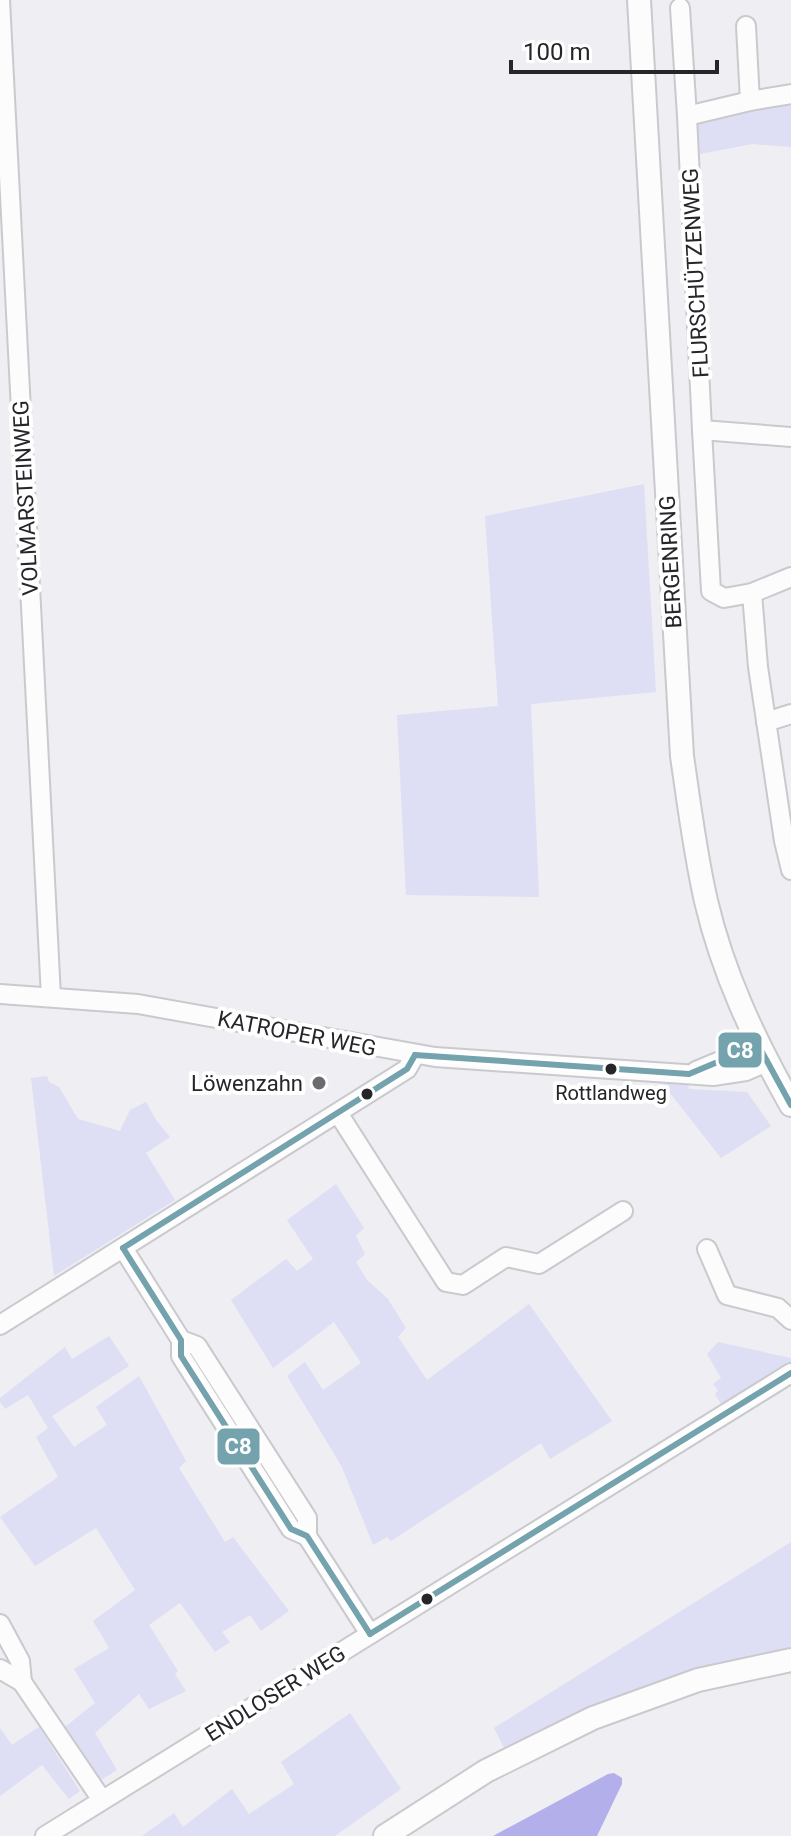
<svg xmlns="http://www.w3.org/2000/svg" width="791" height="1836" font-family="Roboto,sans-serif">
  <rect width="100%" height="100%" fill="#eeeef3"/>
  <g fill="#dedef5">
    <path d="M791,100v47l-39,-3 -57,11 -1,-29 4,-7z"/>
    <path d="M644,484l12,208 -125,12 8,193 -133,-2 -9,-180 101,-9 -13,-190z"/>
    <path d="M47,1076l2,6 10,5 19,32 42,12 10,-21 16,-8 10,18 14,17 -24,16 29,47 -121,76 -23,-198z"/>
    <path d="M663,1084l25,1 1,4 58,3 24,34 -50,32z"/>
    <path d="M336,1184l28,44 -8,8 9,18 -9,8 11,18 21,19 18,29 -8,9 29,43 102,-76 83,117 -62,38 -9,-16 -150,98 -4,-4 -14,8 -31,-78 -55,-91 18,-14 18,28 38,-27 -27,-41 -61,46 -42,-68 55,-41 11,12 16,-12 -26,-39z"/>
    <path d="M109,1336l20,30 -77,50 22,31 33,-22 -11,-18 43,-31 47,85 -7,7 46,74 8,-5 56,74 -28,20 -11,-16 -28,17 8,10 -15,10 -35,-49 -31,22 29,46 -3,3 11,17 -37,18 -10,-15 -44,39 22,37 -16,10 -36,-53 30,-24 -21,-34 35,-21 -16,-27 42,-31 -39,-62 -61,38 -35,-49 58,-40 -22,-40 12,-9 -20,-33 -23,14 -5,-7v-4l65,-51 7,12z"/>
    <path d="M718,1342l73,16v11l-67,39 -9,-13 3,-5 -5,-6 8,-6 -14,-24z"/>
    <path d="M791,1542v106l-95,21 -109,40 -82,41 -11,-22z"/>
    <path d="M350,1713l51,76 -66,47h-193l32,-23 9,14 49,-38 17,25 45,-30 -13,-22z"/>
    <path d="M39,1727l41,64 -11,8 -27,-34 -42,31v-68l12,17z"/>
  </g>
  <path fill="#b2afeb" d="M614,1773l8,5v6l-25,52h-104l115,-62z"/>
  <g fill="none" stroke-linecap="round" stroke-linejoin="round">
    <defs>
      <g id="minor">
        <path d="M0,0l51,997"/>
        <path d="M680,8l7,108"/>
        <path d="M746,26l4,75"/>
        <path d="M702,430l-15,-314 63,-15 41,-7"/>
        <path d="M791,437l-89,-7 9,161 13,7 28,-5 39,-16"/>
        <path d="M752,593l6,74 26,174 7,29"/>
        <path d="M766,722l25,-8"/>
        <path d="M0,994l138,10 297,53 278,19 33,-5 21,-9"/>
        <path d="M696,1071l24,-10 36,-20"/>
        <path d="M338,1113l108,169 17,3 43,-28 33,7 84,-53"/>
        <path d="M123,1248l58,92v16l110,173 16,7"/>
        <path d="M707,1249l20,46 51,13 13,12"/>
        <path d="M0,1325l407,-256 8,-14"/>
        <path d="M181,1340l16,6 110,172v18l63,98"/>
        <path d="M0,1624l20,37 2,21"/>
        <path d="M0,1669l22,13 80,118"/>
        <path d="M45,1836l746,-463"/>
      </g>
      <g id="major">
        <path d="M639,0l43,756c7,48 13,97 24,145 17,73 49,140 85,204"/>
        <path d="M385,1836l101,-65 107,-53 105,-38 93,-20"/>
      </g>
    </defs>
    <use href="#minor" stroke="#cacace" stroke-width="22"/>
    <use href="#major" stroke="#cacace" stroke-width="26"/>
    <use href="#minor" stroke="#fcfcfd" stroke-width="18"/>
    <use href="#major" stroke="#fcfcfd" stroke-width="22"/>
    <defs>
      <g id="bus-1">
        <path d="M415,1055l274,19 31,-13 36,-20 35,64"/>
        <path d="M123,1248l58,92v16l110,173 16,7 63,98"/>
        <path d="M123,1248l284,-179 8,-14"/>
        <path d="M370,1634l421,-261"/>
      </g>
    </defs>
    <use href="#bus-1" stroke="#fff" stroke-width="12"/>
    <use href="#bus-1" stroke="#74a3ad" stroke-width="6"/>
  </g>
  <g fill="#26262a" stroke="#fff" stroke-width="3">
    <circle cx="611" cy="1069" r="7"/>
    <circle cx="367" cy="1094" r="7"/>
    <circle cx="427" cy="1599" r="7"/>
  </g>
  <circle fill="#6c6c70" stroke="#fff" stroke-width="3" cx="319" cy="1083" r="8"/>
  <g text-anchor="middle" stroke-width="8" stroke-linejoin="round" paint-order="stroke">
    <g font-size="20" fill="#26262a" stroke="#fff">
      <text x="611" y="1100">Rottlandweg</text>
    </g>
    <g font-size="22" fill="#26262a" stroke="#fff">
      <text transform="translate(695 273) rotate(-93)" y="8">FLURSCHÜTZENWEG</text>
      <text transform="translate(25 498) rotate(-93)" y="8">VOLMARSTEINWEG</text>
      <text transform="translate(670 562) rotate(-93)" y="8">BERGENRING</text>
      <text transform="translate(297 1033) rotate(11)" y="8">KATROPER WEG</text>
      <text transform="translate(275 1693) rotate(-32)" y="8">ENDLOSER WEG</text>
    </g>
    <g font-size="22" fill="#26262a" stroke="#fff" text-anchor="end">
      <text x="303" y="1091">Löwenzahn</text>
    </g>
  </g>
  <g stroke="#fff" stroke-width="3">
    <rect x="717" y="1031" width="46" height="38" rx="8" fill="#74a3ad"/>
    <rect x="216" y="1427" width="45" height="39" rx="8" fill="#74a3ad"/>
  </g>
  <g font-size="22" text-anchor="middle" font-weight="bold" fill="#fff">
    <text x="740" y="1058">C8</text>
    <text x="238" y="1454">C8</text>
  </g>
  <path d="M511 60v12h206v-12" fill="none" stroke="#26262a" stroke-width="4"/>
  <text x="523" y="60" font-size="24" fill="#26262a" stroke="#ffffff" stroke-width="6" paint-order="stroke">100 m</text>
</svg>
